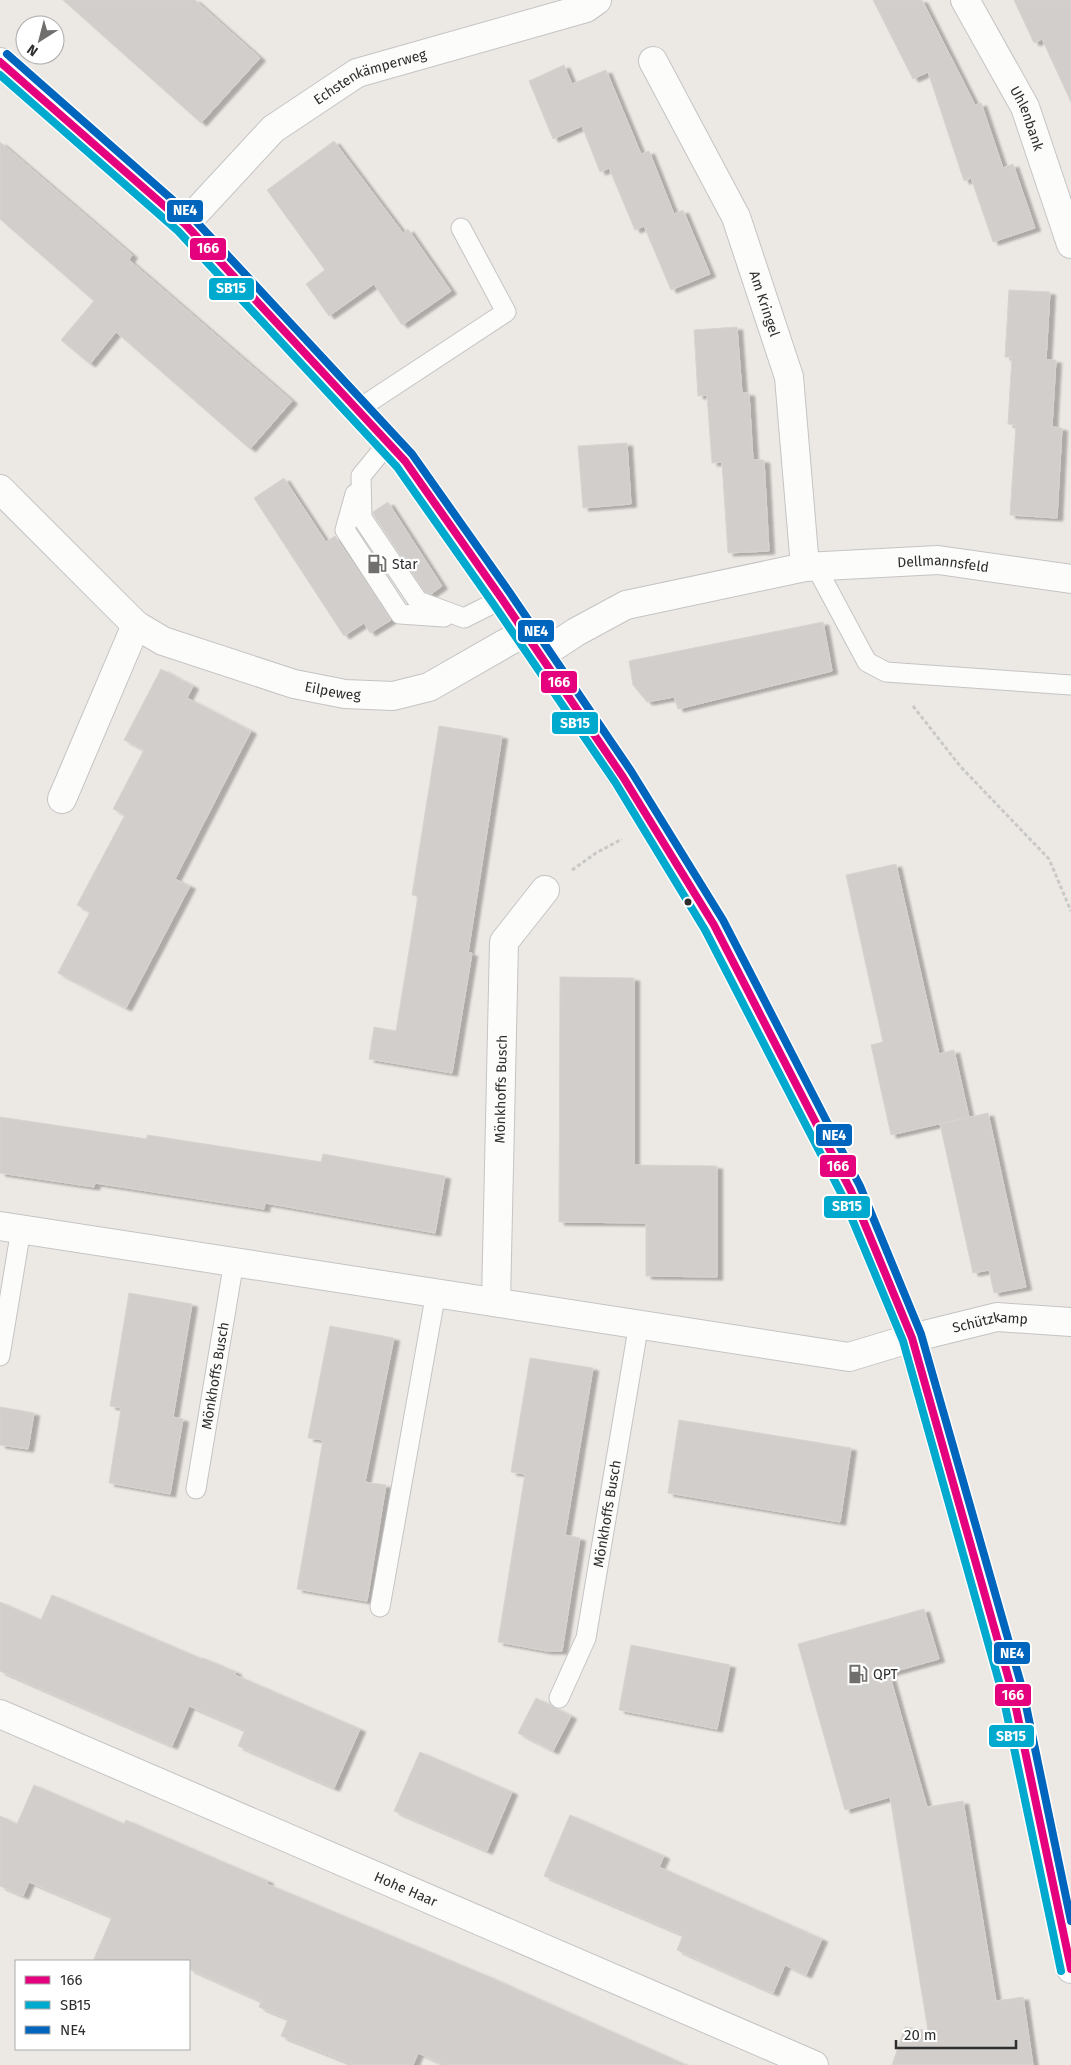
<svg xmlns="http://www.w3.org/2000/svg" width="1071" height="2065" font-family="'Fira Sans',sans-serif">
  <defs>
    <filter id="shadow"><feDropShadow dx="5.5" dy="3" stdDeviation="1" flood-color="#0004"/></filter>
  </defs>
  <rect width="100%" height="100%" fill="#ece8e4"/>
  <g fill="#d1cecb" stroke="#d7d4d0" filter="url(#shadow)">
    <path d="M63,0h132l65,58 -59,65z"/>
    <path d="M873,0h49l53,105 6,-2 22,65 10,-4 22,64 -42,14 -22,-64 -7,3 -36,-109 -15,7z"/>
    <path d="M1014,0h57v102l-29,-63 -8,4z"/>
    <path d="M564,65l8,19 34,-14 35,84 8,-3 25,63 9,-4 27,64 -39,16 -27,-64 -9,4 -26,-62 -9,4 -18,-46 -29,13 -24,-58z"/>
    <path d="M334,141l69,92 5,-4 43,62 -49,34 -28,-41 -45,32 -23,-32 19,-14 -58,-80z"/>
    <path d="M0,142l132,113 -3,5 163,141 -42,48 -134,-117 -26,32 -29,-24 33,-39 -94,-82z"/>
    <path d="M1009,290l41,2 -4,68h10l-4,67 10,1 -5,90 -47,-3 6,-90 -8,-1 4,-67h-7z"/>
    <path d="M737,327l5,66h7l4,67h11l5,91 -41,2 -6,-91 -10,1 -5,-68 -9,1 -4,-66z"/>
    <path d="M627,443l4,61 -48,4 -5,-62z"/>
    <path d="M284,478l42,64 9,-6 56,84 -21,13 -6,-10 -20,13 -90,-138z"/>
    <path d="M388,502l54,84 -11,8 -6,-2 -52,-78v-2z"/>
    <path d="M823,622l9,49 -154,38 -4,-12 -27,5 -14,-17 -4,-24z"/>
    <path d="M161,669l32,17 -6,12 64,33 -76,148 15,7 -64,122 -68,-35 32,-61 -13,-7 48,-90 -12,-6 31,-59 -20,-10z"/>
    <path d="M439,726l63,10 -34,217h4l-20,120 -83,-14 5,-32 22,4 22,-135 -6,-1z"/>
    <path d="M896,864l43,190 15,-4 15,67 -78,18 -20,-90 12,-3 -37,-167z"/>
    <path d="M560,977l74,1v187l83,1v111l-71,-1v-53l-87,-1z"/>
    <path d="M988,1113l38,174 -32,6 -5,-23 -16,3 -33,-149z"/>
    <path d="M0,1117l147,22v-4l174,27 2,-8 122,22 -10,57 -170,-30 -1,6 -169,-26 -1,4 -94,-14z"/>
    <path d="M129,1293l63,11 -19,113 10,2 -13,75 -61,-11 12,-75 -11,-2z"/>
    <path d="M330,1326l64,12 -29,144 21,3 -19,116 -70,-12 26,-149 -15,-2z"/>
    <path d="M530,1358l63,10 -28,167 15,3 -18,113h-15l-49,-9 27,-168 -14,-2z"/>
    <path d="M0,1407l34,6 -6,36 -28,-4z"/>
    <path d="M679,1420l172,28 -11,74 -172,-29z"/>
    <path d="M52,1595l150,64 1,-1 33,14 -1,3 125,54 -26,59 -96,-42 7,-16 -56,-24 -17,40 -172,-75v-69l41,18z"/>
    <path d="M924,1609l15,50 -50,14 38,134 36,-6 33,200 27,-4 10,68h-141l13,-38 23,4 -38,-234 -45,13 -47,-166z"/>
    <path d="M631,1645l99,20 -13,64 -98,-19z"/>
    <path d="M536,1698l35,18 -18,35 -35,-18z"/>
    <path d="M420,1752l92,40 -25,59 -93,-40z"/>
    <path d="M34,1785l90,39 2,-4 90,39 52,22 -1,3 225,94 194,87h-241l-27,-12 -5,12h-59l-73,-29 7,-17 -29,-12 2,-6 -72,-32v-8h-96l19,-44 -83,-35 -6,14 -23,-10v-70l17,8z"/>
    <path d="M570,1815l94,41 -5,11 163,72 -16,36 -21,-10 -12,28 -96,-43 6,-15 -139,-59z"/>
  </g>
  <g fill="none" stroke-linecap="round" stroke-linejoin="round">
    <defs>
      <g id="lane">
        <path d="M357,410l149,-98 -45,-84"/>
        <path d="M388,443l-27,33 1,42 56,83 46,17 38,-19"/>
        <path d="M355,494l-10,36 55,84 44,3"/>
        <path d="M815,565l52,97 19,10 185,13"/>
        <path d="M0,1356l21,-127"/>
        <path id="s1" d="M196,1489l38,-228"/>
        <path d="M380,1607l56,-315"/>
        <path id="s2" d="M559,1698l27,-60 53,-315"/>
      </g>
      <g id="street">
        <path id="s3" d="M965,0l60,107 46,137"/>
        <path id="s4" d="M653,61l83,156 53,160 16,190"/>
        <path id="s5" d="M185,224l88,-95 84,-56 229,-65 11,-8"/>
        <path id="s6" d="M0,489l136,136 27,16 131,43 51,10 48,2 36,-9 96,-55"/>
        <path id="s7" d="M541,655l35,-23 50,-27 179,-38 133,-7 133,19"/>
        <path d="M62,799l74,-174"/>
        <path id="s8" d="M0,1226l849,131 63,-19 85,-21 74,5"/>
        <path id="s9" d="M496,1301l8,-359 41,-52"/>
        <path id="s10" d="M0,1714l814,351"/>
      </g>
      <path id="secondary" d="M0,62l185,162 220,237 97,138 121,178 91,148 137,266 61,147 101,356 58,275"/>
    </defs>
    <use href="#lane" stroke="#c5c4c5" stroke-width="21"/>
    <use href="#street" stroke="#c5c4c5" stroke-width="30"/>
    <use href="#secondary" stroke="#c5c4c5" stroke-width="30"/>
    <g stroke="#c9c9c8" stroke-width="3" stroke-dasharray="4 2.5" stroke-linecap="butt">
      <path d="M913,706l47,60 89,93 22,52"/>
      <path d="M572,870l24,-17 26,-14"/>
    </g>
    <use href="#lane" stroke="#fcfcfb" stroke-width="19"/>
    <use href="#street" stroke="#fcfcfb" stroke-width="28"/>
    <use href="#secondary" stroke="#fcfcfb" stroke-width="28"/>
    <defs>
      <path id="bus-1" d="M0,62l185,162 220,237 97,138 121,178 91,148 137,266 61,147 101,356 58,275"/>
      <path id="bus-2" d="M0,75l178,156 219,236 97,138 121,177 90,148 137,265 61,146 100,355 58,275"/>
      <path id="bus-3" d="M7,54l185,163 220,237 98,139 121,178 92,149 137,266 61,148 102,357 48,230"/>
    </defs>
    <use href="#bus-1" stroke="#fff" stroke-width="11"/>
    <use href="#bus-2" stroke="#fff" stroke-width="11"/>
    <use href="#bus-3" stroke="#fff" stroke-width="11"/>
    <use href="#bus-1" stroke="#e5007d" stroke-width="8"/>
    <use href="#bus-2" stroke="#00a9ce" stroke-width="8"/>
    <use href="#bus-3" stroke="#0065bd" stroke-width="8"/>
  </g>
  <defs>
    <symbol id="fuel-bare" viewBox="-9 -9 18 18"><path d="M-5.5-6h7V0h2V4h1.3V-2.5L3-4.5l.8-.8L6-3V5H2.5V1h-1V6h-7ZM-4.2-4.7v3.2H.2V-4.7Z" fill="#706f6e" stroke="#fff" stroke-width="2.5" paint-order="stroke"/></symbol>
  </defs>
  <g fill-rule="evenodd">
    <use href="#fuel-bare" x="363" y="550" width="28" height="28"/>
    <use href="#fuel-bare" x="844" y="1660" width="28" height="28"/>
  </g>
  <circle fill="#2e2e2e" stroke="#fff" stroke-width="2" cx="688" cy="902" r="4.5"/>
  <g text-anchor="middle" stroke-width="4.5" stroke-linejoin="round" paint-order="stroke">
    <g font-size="14" fill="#2e2e2e" stroke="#fff">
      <text dy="5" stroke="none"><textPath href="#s5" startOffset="241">Echstenkämperweg</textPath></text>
      <text dy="5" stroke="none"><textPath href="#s3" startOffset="134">Uhlenbank</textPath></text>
      <text dy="5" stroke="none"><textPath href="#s4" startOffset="268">Am Kringel</textPath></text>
      <text dy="5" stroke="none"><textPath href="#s7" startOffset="420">Dellmannsfeld</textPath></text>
      <text dy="5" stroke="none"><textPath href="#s6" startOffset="401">Eilpeweg</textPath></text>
      <text dy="5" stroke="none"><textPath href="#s9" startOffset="212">Mönkhoffs Busch</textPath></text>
      <text dy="5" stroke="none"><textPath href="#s8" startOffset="1005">Schützkamp</textPath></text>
      <text dy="5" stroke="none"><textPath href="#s1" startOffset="115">Mönkhoffs Busch</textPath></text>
      <text dy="5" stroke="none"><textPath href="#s2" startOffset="192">Mönkhoffs Busch</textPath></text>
      <text dy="5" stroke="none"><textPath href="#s10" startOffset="442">Hohe Haar</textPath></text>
    </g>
    <g font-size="14" fill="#2e2e2e" stroke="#fff" text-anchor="start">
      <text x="392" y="569">Star</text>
      <text x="873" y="1679">QPT</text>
    </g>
  </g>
  <g stroke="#fff" stroke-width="2">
    <rect x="166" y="199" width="38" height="24" rx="5" fill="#0065bd"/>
    <rect x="189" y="237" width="38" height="24" rx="5" fill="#e5007d"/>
    <rect x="208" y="277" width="47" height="24" rx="5" fill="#00a9ce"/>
    <rect x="517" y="619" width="38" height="24" rx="5" fill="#0065bd"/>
    <rect x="540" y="670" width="38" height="24" rx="5" fill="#e5007d"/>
    <rect x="551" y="711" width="48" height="24" rx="5" fill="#00a9ce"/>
    <rect x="815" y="1123" width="38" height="24" rx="5" fill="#0065bd"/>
    <rect x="819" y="1154" width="38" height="24" rx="5" fill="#e5007d"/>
    <rect x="823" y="1195" width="48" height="24" rx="5" fill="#00a9ce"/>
    <rect x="993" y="1641" width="38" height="24" rx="5" fill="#0065bd"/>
    <rect x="994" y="1683" width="38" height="24" rx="5" fill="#e5007d"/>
    <rect x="988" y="1724" width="47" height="24" rx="5" fill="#00a9ce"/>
  </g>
  <g font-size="14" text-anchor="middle" font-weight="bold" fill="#fff">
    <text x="185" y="215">NE4</text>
    <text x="208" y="253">166</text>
    <text x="231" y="293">SB15</text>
    <text x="536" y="636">NE4</text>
    <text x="559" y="687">166</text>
    <text x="575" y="728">SB15</text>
    <text x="834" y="1140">NE4</text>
    <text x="838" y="1171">166</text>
    <text x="847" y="1211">SB15</text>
    <text x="1012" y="1658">NE4</text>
    <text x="1013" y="1700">166</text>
    <text x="1011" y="1741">SB15</text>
  </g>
  <rect x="15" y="1960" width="175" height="90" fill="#ffffff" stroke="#ababab"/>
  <rect x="25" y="1976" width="25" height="8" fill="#e5007d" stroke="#ababab"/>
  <text x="60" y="1985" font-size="15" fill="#2e2e2e">166</text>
  <rect x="25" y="2001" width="25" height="8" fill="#00a9ce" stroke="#ababab"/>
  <text x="60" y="2010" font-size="15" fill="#2e2e2e">SB15</text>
  <rect x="25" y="2026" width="25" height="8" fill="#0065bd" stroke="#ababab"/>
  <text x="60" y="2035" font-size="15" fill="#2e2e2e">NE4</text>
  <g transform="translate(40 40) rotate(216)"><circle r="24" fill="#ffffff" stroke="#ababab"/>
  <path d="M0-4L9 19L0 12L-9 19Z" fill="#706f6e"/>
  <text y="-8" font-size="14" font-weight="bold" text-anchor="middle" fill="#2e2e2e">N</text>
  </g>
  <path d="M896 2040v8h120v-8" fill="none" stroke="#2e2e2e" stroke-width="2.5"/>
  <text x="904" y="2040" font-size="15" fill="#2e2e2e" stroke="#ffffff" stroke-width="4" paint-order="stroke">20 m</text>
</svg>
